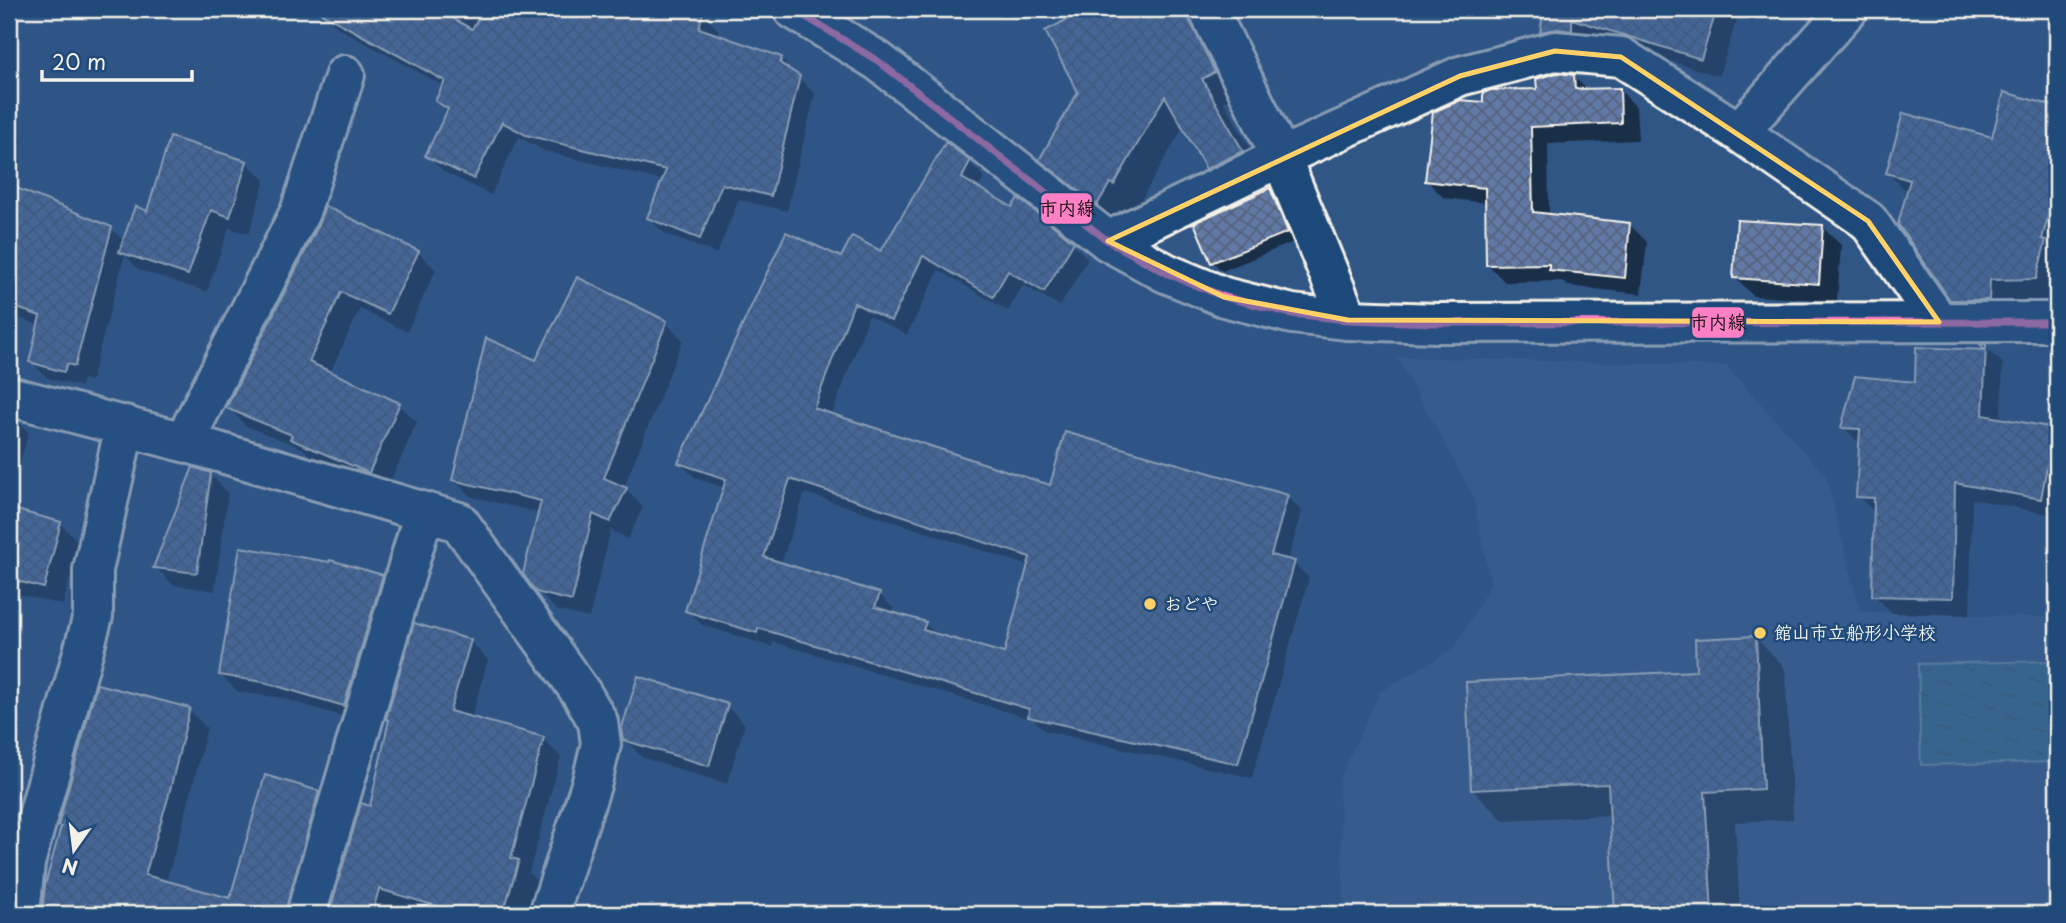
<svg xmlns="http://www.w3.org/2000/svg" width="2066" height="923" font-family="'Playpen Sans','Klee One',sans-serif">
  <defs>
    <pattern id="water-ripples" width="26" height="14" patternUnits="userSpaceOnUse" patternTransform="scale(1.75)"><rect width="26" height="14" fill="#3f7798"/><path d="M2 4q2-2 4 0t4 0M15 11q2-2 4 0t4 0" fill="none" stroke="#44606f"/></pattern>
    <pattern id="building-cross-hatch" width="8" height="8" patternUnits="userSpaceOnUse" patternTransform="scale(1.75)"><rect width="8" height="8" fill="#6179a6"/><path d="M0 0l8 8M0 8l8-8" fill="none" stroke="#56637b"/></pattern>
  </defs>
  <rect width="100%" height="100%" fill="#305686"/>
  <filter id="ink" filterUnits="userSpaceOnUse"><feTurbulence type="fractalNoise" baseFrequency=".0143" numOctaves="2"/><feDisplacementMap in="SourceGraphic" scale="14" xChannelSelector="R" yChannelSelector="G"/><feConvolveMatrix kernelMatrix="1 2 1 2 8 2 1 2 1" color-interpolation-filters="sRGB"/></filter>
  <g filter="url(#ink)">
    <path fill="#436392" d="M1397,357l329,9 100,110 34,136 197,6v296h-712l-6,-134 41,-88 74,-43 37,-66 -18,-88z"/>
    <path fill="url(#water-ripples)" stroke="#87a8b8" stroke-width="2" d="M2057,661v101l-136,3 -3,-101z"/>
    <g fill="#0007" fill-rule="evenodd">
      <path d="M323,9h358l22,5 16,17 -1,6 63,22 34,35 -28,117 -48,-11 -22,54 -52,-20 -16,-16 15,-37 -120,-30 -25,-14 -28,58 -47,-23 -16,-16 20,-44 -11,-11 8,-14 -107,-59 -17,-17z"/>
      <path d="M1087,9h106l44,87 -13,6 41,73 -34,16 -24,-23 -23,-42 -47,81 -3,-3 -13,22 -56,-43 -23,-24 38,-67z"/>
      <path d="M1546,9h185l7,7 -19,60 -130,-40 -29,14 -18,-18z"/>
      <path d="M1573,76l14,14 32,-1 17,18 2,33 -90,4 1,72 81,9 17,17 -6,52 -73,-8 -6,-5 -57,1 -17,-17 -1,-62 -43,-5 -17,-17 58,-77 54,-13z"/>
      <path d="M2005,94l52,15v190l-46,2 -1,20h-36l-22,-22 -44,-106 -20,-20 105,-33z"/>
      <path d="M246,162l19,18 -16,54 -20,-6 -22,64 -68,-22 -14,-15 -34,126 -8,-2 -2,8 -34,-9 -16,-17 9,-36 -31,-10v-128l102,41 13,13 24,-28z"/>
      <path d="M969,162l15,15 -6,12 35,21 5,-9 55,43 15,15 -28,47 -37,-21 -15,26 -69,-41 -32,65 -38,-19 -37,99 220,72 235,9 15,15 -14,50 6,2 15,15 -57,200 -207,-47 -11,-11 -261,-78 -1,5 -70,-22 -15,-15 38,-122 -30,-10 -15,-15 162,-203 40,-7zM805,493l225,73 -25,89 -67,-19 -13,-13 -33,-10 2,-4 -15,-15 -98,-30z"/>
      <path d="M1270,190l9,9 17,42 -74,30 -9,-9z"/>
      <path d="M321,222l97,30 18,18 -29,62 -47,-23 -30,64 69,31 18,18 -30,68 -76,-33 -9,-9 -56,-22 -18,-19z"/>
      <path d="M1822,227l19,18 -4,56 -84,-5 -18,-19z"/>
      <path d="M666,323l17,17 -59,147 19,20 -15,32 -17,-9 -22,88 -33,-8 -18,-19 2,-78 -68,-16 -18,-17 83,-117z"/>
      <path d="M1983,346l20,17 -2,57 56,11v102v-17l-85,-17 -2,116 -78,-2 -18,-18 2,-81 -18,-18 3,-51 -18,-18 74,-43 1,-35 69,2z"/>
      <path d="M9,419l10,4 10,9 -10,34 -10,-3z"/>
      <path d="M210,474l18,19 -13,98 -42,-6 -18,-18z"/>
      <path d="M15,512l46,12 18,18 -16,63 -46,-11 -8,-8v-50z"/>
      <path d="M382,576l17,17 -38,129 -80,-24 -43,-6 -17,-17z"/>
      <path d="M1755,637l30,31 8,151 -58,3 5,92h-123l-6,-99 -108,5 -30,-30 225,-118z"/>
      <path d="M470,641l18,19 -17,59 72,20 18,18 -32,116 7,7 -10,34h-195l31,-108 10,2z"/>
      <path d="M727,706l18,18 -18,60 -84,-26 -19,-19z"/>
      <path d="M189,710l18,18 -22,89 -19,66 65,17 87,-107 19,18 -31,103h-262l3,-29z"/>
    </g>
    <g fill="url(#building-cross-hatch)" stroke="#f4f1e8" stroke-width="2" fill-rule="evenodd">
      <path d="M314,9h122l36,20 12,-20h220l-5,19 83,29 -2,6 20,13 -29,120 -49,-12 -22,55 -53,-21 19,-48 -140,-35 -24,-13 -28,57 -49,-23 23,-47 -13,-8 10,-20z"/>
      <path d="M1087,9h97l31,63 -13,7 41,72 -37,18 -41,-73 -51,89 -4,-2 -13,22 -58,-45 39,-68 -33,-61z"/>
      <path d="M1544,9h173l-16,50 -129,-40v12l-15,-2 -17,3z"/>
      <path d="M1557,73l17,2 1,14 45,-1 1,35 -90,4 2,85 97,11 -5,55 -76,-8v-6l-63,1 -1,-77 -60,-7 8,-69 28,-12 22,2v-9l8,-3 46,-1 -1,-10z"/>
      <path d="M2004,92l53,15v78l-15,54 4,1 -10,39 -46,1 -1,20h-39l-52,-76 12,-44 -24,-7 17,-60 89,24z"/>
      <path d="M170,137l77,24 -17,56 -19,-7 -23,65 -69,-23 16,-46 12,5z"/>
      <path d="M946,142l24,19 -8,17 50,29 6,-9 56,44 -30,50 -36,-21 -15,26 -70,-41 -32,65 -37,-18 -40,105 236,77 15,-53 223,63 -17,60 24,6 -57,203 -210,-47 1,-8 -271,-81 -1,5 -72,-22 41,-132 -48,-16 108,-231 55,25 11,-21 29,15zM790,479l240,78 -26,96 -81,-23 3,-8 -51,-15 5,-14 -116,-36z"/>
      <path d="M9,185l103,42 -37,139 -8,-2 -3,8 -35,-10 11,-46 -31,-11z"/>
      <path d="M1270,188l18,44 -77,31 -17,-40z"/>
      <path d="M325,206l94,45 -31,63 -47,-22 -32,70 91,41 -31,70 -79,-34 2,-4 -66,-27 94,-186z"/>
      <path d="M1737,220l86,5 -4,59 -86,-6z"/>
      <path d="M577,277l90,44 -63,157 23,10 -17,34 -17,-8 -21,87 -36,-9 -13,-18 18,-73 -89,-21 34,-142 50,22z"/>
      <path d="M1980,344h6l-3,71 71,13 -13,71 -86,-16 -2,115 -81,-2 2,-98 -18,-1 4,-68 -19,-1 14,-52 60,6 1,-35 68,3z"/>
      <path d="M193,467l18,6 -14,100 -44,-5z"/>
      <path d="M9,508l52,14 -17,66 -35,-9z"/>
      <path d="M240,547l89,15 1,-2 53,15 -39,131 -81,-24 -44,-7z"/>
      <path d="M414,623l57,17 -21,71 94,26 -33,121 8,2 -16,54h-40l-84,-25 -7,25h-43l32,-111 9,3 19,-86 -3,-1z"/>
      <path d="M1756,636l7,153 -58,3 7,122h-97l-7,-130 -137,6 -5,-108 230,-11 -1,-32z"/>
      <path d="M638,676l90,28 -19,62 -86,-26 -2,-10z"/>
      <path d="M97,684l93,24 -22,90 -23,77 85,23 35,-123 54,16 -34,123h-243l3,-29 16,-58 -3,-1z"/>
    </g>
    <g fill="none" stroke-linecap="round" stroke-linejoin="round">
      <defs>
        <g id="minor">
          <path d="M1208,9l73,148 67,163"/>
          <path d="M1739,132l109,-123"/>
          <path d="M1108,241l173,-84 179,-81 95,-25 66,6 118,75 129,89 71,101"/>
          <path d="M9,396l175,46 275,80 123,172 16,28 3,22 -9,38 -43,132"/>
          <path d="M184,442l116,-230 45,-137"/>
          <path d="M20,914l5,-51 68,-247v-46l32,-145"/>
          <path d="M306,914l118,-402"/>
        </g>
        <path id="secondary" d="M793,9l85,52 230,180 58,32 58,24 68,17 56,6 89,3 620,-1"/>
      </defs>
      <use href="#minor" stroke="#f4f1e8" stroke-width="44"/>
      <use href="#secondary" stroke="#f4f1e8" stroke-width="44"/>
      <use href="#minor" stroke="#1f4a7a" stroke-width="38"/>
      <use href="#secondary" stroke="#1f4a7a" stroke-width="38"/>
      <defs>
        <path id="bus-1" d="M793,9l85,52 230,180 58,32 58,24 68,17 56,6 89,3 620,-1"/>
      </defs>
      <use href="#bus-1" stroke="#1f4a7a" stroke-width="12"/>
      <use href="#bus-1" stroke="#ff80c5" stroke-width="7"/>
    </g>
  </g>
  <path d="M0 0H2066V923H0ZM1555,51l66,6 247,164 71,101 -591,-2 -124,-23 -116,-56 352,-165z" fill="#305686" fill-opacity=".55" fill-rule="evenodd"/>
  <path fill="none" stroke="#ffd166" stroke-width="5" stroke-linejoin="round" d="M1555,51l66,6 247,164 71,101 -591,-2 -124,-23 -116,-56 352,-165z"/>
  <g fill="#ffd166" stroke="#1f4a7a" stroke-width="2.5">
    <circle cx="1150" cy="604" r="7"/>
    <circle cx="1760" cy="633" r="7"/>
  </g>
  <g text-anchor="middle" stroke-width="5" stroke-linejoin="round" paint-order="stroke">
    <g font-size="18" font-weight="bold" fill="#f4f1e8" stroke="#1f4a7a" text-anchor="start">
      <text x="1164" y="610">おどや</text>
      <text x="1774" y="639">館山市立船形小学校</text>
    </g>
  </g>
  <g stroke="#1f4a7a" stroke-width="2.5">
    <rect x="1040" y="192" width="53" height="33" rx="7" fill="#ff80c5"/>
    <rect x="1691" y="306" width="54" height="33" rx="7" fill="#ff80c5"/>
  </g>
  <g font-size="19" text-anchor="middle" font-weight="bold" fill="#111">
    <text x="1067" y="215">市内線</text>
    <text x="1718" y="329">市内線</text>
  </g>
  <rect width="2066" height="923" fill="none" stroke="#1f4a7a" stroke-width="35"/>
  <rect x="18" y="18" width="2031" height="888" fill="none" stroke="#f4f1e8" stroke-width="2.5" filter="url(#ink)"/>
  <g transform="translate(74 850) rotate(194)" stroke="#1f4a7a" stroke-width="5" paint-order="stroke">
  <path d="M0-5L12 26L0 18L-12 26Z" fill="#f4f1e8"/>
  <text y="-10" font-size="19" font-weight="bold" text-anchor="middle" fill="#f4f1e8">N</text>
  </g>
  <path d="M42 70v10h150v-10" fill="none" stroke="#f4f1e8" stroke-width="3.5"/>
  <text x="52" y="70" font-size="21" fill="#f4f1e8" stroke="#1f4a7a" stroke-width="5" paint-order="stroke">20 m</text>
</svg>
